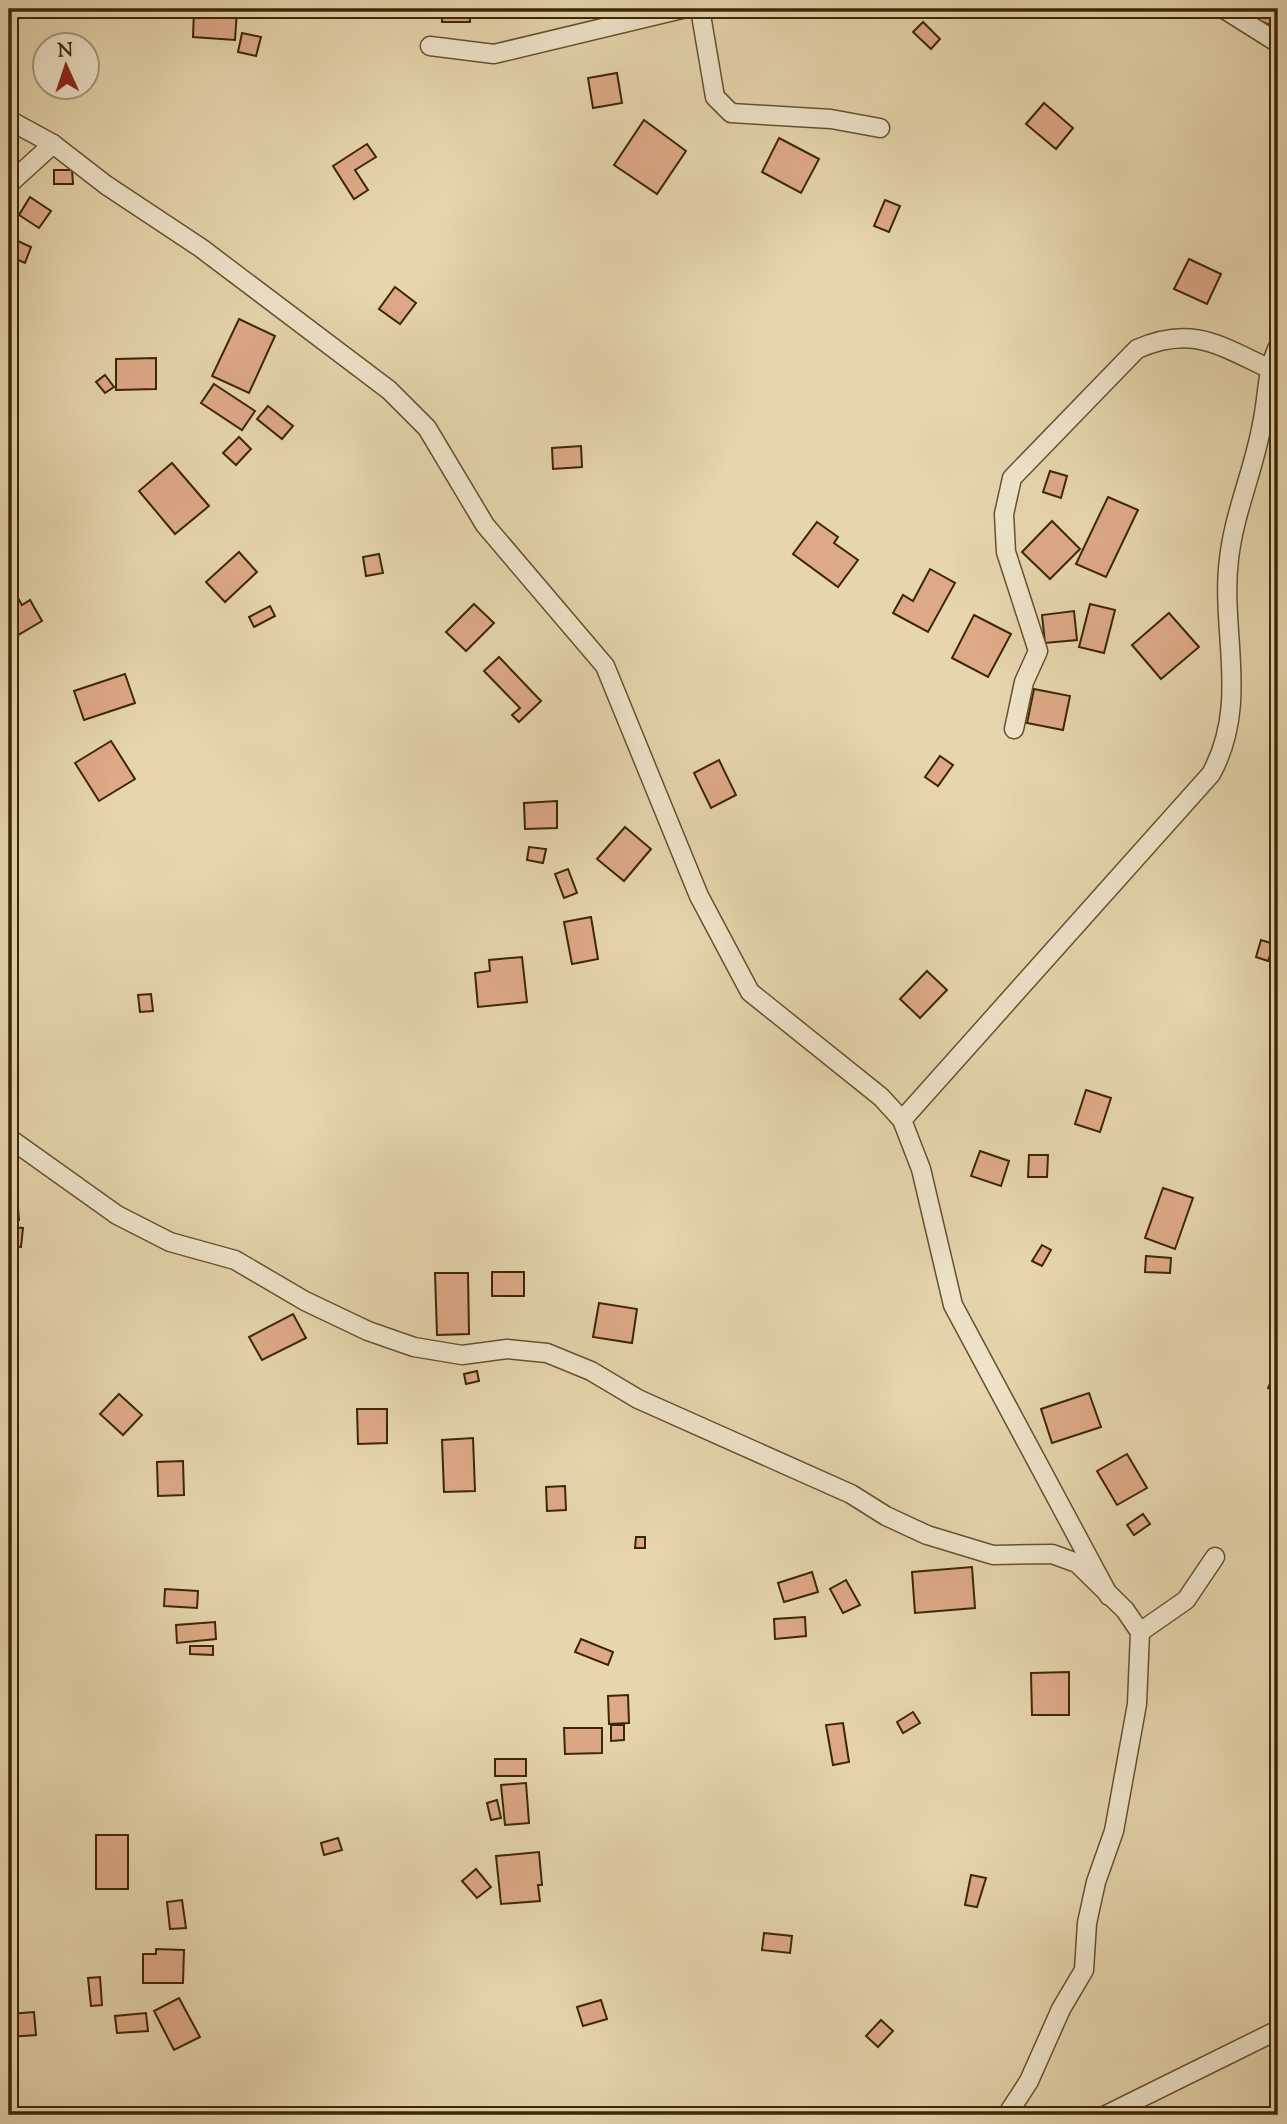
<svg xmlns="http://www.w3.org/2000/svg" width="1287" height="2124" font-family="'Sorts Mill Goudy',serif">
  <rect width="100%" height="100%" fill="#e6d5ad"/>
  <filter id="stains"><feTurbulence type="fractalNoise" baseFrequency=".00286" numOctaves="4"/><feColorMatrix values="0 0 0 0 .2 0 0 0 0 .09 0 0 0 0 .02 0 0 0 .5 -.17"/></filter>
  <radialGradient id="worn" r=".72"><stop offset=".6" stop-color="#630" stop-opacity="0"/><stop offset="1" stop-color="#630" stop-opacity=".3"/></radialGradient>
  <g fill="#dea987" stroke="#3c2705" stroke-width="2">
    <path d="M194,9l43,1 -2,30 -42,-3z"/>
    <rect x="442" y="9" width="28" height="13"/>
    <path d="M1237,9h41v19l-42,-16z"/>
    <path d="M923,22l17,17 -9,10 -18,-17z"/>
    <path d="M242,33l19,4 -5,19 -18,-4z"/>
    <path d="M617,73l5,30 -29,5 -5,-30z"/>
    <path d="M1044,103l29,25 -17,21 -30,-25z"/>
    <path d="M644,120l42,31 -29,43 -43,-29z"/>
    <path d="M779,138l40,21 -18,34 -39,-21z"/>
    <path d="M367,144l9,13 -21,13 13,20 -14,9 -21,-33z"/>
    <path d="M54,170h18l1,14h-19z"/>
    <path d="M30,197l21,14 -12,17 -20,-13z"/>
    <path d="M885,200l15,6 -11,26 -15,-6z"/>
    <path d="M9,237l22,10 -6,16 -16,-7z"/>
    <path d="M1189,259l32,15 -14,30 -33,-15z"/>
    <path d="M395,287l21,16 -16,21 -21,-15z"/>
    <path d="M239,319l36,17 -26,57 -37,-17z"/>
    <path d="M156,358v31l-40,1v-31z"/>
    <path d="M105,375l9,12 -9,6 -9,-11z"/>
    <path d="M214,384l41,27 -13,19 -41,-27z"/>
    <path d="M268,406l25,20 -11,13 -25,-20z"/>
    <path d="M239,437l12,12 -15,16 -13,-12z"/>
    <path d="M581,446l1,21 -29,2 -1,-21z"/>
    <path d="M172,463l37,43 -34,28 -36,-43z"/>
    <path d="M1050,471l17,5 -6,22 -18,-6z"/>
    <path d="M1108,497l30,13 -32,67 -30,-13z"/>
    <path d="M1052,521l28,28 -30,30 -28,-27z"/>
    <path d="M817,522l21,15 -4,6 24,17 -20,27 -45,-33z"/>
    <path d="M239,552l18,20 -32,30 -19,-20z"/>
    <path d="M379,554l4,19 -17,3 -3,-19z"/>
    <path d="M930,569l25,14 -27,49 -35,-19 10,-18 10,6z"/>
    <path d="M11,586l11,19 8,-5 12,21 -24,14 -9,-16z"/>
    <path d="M474,604l20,19 -28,28 -20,-19z"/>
    <path d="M1090,604l25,6 -11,43 -25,-6z"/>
    <path d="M270,606l5,10 -21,11 -5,-10z"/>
    <path d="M1074,611l3,29 -32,3 -3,-28z"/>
    <path d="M1169,613l30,34 -38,32 -29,-34z"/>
    <path d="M974,615l37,19 -23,43 -36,-19z"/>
    <path d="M499,657l42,44 -22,21 -7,-7 8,-7 -36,-37z"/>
    <path d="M125,674l10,29 -51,17 -10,-29z"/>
    <path d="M1034,689l36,7 -7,34 -36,-7z"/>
    <path d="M1278,737v23l-8,-4z"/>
    <path d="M111,741l24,38 -36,22 -24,-38z"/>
    <path d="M940,756l13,9 -15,21 -13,-9z"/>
    <path d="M719,760l17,35 -25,13 -17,-35z"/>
    <path d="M557,801v27l-32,1 -1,-26z"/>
    <path d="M625,827l26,22 -27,32 -27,-22z"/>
    <path d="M529,847l17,2 -3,14 -16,-3z"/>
    <path d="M568,869l9,24 -13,5 -9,-24z"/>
    <path d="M591,917l7,42 -26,5 -8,-42z"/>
    <path d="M1261,940l13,4 -6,17 -12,-4z"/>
    <path d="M522,957l5,45 -49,5 -3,-34 15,-2 -1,-11z"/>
    <path d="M927,971l20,19 -27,28 -20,-19z"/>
    <path d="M151,994l2,17 -13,1 -2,-17z"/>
    <path d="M1086,1090l25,8 -11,34 -25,-8z"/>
    <path d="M980,1151l29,10 -8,25 -30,-10z"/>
    <path d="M1029,1155h19l-1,22h-19z"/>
    <path d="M16,1182l3,38 -10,1v-38z"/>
    <path d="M1163,1188l30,10 -18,51 -30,-11z"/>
    <path d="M9,1227l14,1 -2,19 -12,-1z"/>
    <path d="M1042,1245l9,5 -9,16 -10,-5z"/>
    <path d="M1146,1256l25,2 -1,15 -25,-1z"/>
    <rect x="492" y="1272" width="32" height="24"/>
    <path d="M435,1273h33l1,61 -32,1z"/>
    <path d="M599,1303l38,6 -5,34 -39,-6z"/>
    <path d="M293,1314l13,24 -44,22 -13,-23z"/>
    <path d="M9,1318l5,49 -5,1z"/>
    <path d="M1278,1367v26l-10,-5z"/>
    <path d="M477,1371l2,10 -13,3 -2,-10z"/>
    <path d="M1089,1393l12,34 -49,16 -11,-34z"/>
    <path d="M119,1394l23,21 -19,20 -23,-21z"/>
    <path d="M357,1409h30v34l-29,1z"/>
    <path d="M473,1438l2,53 -31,1 -2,-52z"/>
    <path d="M1127,1454l20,34 -30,17 -20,-34z"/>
    <path d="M183,1461l1,34 -26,1 -1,-34z"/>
    <path d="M565,1486l1,24 -19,1 -1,-24z"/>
    <path d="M1143,1514l7,10 -16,11 -7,-10z"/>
    <path d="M636,1537h9v11h-10z"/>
    <path d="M972,1567l3,41 -60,5 -3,-41z"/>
    <path d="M812,1572l6,20 -34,10 -6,-19z"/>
    <path d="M846,1580l14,25 -17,8 -13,-24z"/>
    <path d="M165,1589l33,2 -1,17 -33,-2z"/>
    <path d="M805,1617l1,19 -31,3 -1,-20z"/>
    <path d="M215,1622l1,17 -39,4 -1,-18z"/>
    <path d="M1278,1626v17l-7,-5z"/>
    <path d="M581,1639l32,13 -5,13 -33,-13z"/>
    <path d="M190,1646h23v9l-23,-1z"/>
    <path d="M1069,1672v43h-37l-1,-42z"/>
    <path d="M628,1695l1,28 -20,1 -1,-28z"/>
    <path d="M913,1712l7,11 -17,10 -6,-11z"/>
    <path d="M843,1723l6,39 -16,3 -7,-40z"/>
    <path d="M611,1725h13v15l-13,1z"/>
    <path d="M564,1728h38v25l-37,1z"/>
    <rect x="495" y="1759" width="31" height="17"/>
    <path d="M526,1783l3,40 -24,2 -4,-40z"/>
    <path d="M497,1800l4,18 -10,2 -4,-17z"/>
    <rect x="96" y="1835" width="32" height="54"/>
    <path d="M338,1838l4,12 -18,5 -3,-12z"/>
    <path d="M539,1852l3,33h-4l2,16 -39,3 -5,-48z"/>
    <path d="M476,1869l15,18 -14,11 -15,-17z"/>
    <path d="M971,1875l15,3 -9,29 -12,-2z"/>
    <path d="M182,1900l4,28 -16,1 -3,-27z"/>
    <path d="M764,1933l28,3 -2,17 -28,-3z"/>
    <path d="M156,1949l28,1 -1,33h-40v-29h13z"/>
    <path d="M100,1977l2,28 -11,1 -3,-28z"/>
    <path d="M179,1998l21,39 -26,13 -20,-39z"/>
    <path d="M601,2000l6,19 -24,7 -6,-19z"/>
    <path d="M34,2012l2,23 -27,2v-23z"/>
    <path d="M146,2013l2,18 -31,2 -2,-17z"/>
    <path d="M881,2020l12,11 -15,16 -12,-11z"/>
  </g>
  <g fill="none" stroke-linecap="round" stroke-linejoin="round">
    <defs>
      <g id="street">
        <path d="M700,9l15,88 16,16 100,6 49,9"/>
        <path d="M1224,9l54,34"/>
        <path d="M430,46l64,8 188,-45"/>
        <path d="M9,120l44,24 53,41 95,63 188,142 38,38 58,97 120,141 94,230 51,96 131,105 21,23 19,49 32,136 156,291"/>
        <path d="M9,184l44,-40"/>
        <path d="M1014,729l10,-47 14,-31 -32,-99 -2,-38 8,-36 125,-129c54,-24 82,-4 131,19"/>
        <path d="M902,1120l309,-346c39,-71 9,-142 18,-215 5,-46 25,-89 33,-135 6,-27 4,-51 16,-77"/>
        <path d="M9,1138l108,77 53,27 65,18 70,41 63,30 46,16 48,8 45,-6 40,4 44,18 47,28 213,95 35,22 41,19 66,20 59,-1 25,9 48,47 15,22 -3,72 -23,127 -18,51 -9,41 -3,47 -23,39 -32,72 -22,34"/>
        <path d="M1140,1632l46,-32 29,-43"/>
        <path d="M1106,2115l172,-85"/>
      </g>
    </defs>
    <use href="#street" stroke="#66522f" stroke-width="21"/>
    <use href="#street" stroke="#efe4ca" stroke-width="18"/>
  </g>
  <rect width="1287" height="2124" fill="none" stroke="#e6d5ad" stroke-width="35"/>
  <rect x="10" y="10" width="1266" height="2103" fill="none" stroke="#3c2705" stroke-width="3.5"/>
  <rect x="18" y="18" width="1252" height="2089" fill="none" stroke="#3c2705" stroke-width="2"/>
  <g transform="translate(66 66) rotate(357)"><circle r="33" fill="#efe4ca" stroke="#a7987b" stroke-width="2"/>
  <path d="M0-5L12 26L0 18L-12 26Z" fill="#8f2418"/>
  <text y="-10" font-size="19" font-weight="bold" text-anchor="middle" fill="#3c2705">N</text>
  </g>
  <rect width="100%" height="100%" filter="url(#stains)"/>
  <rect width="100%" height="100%" fill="url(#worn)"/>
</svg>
